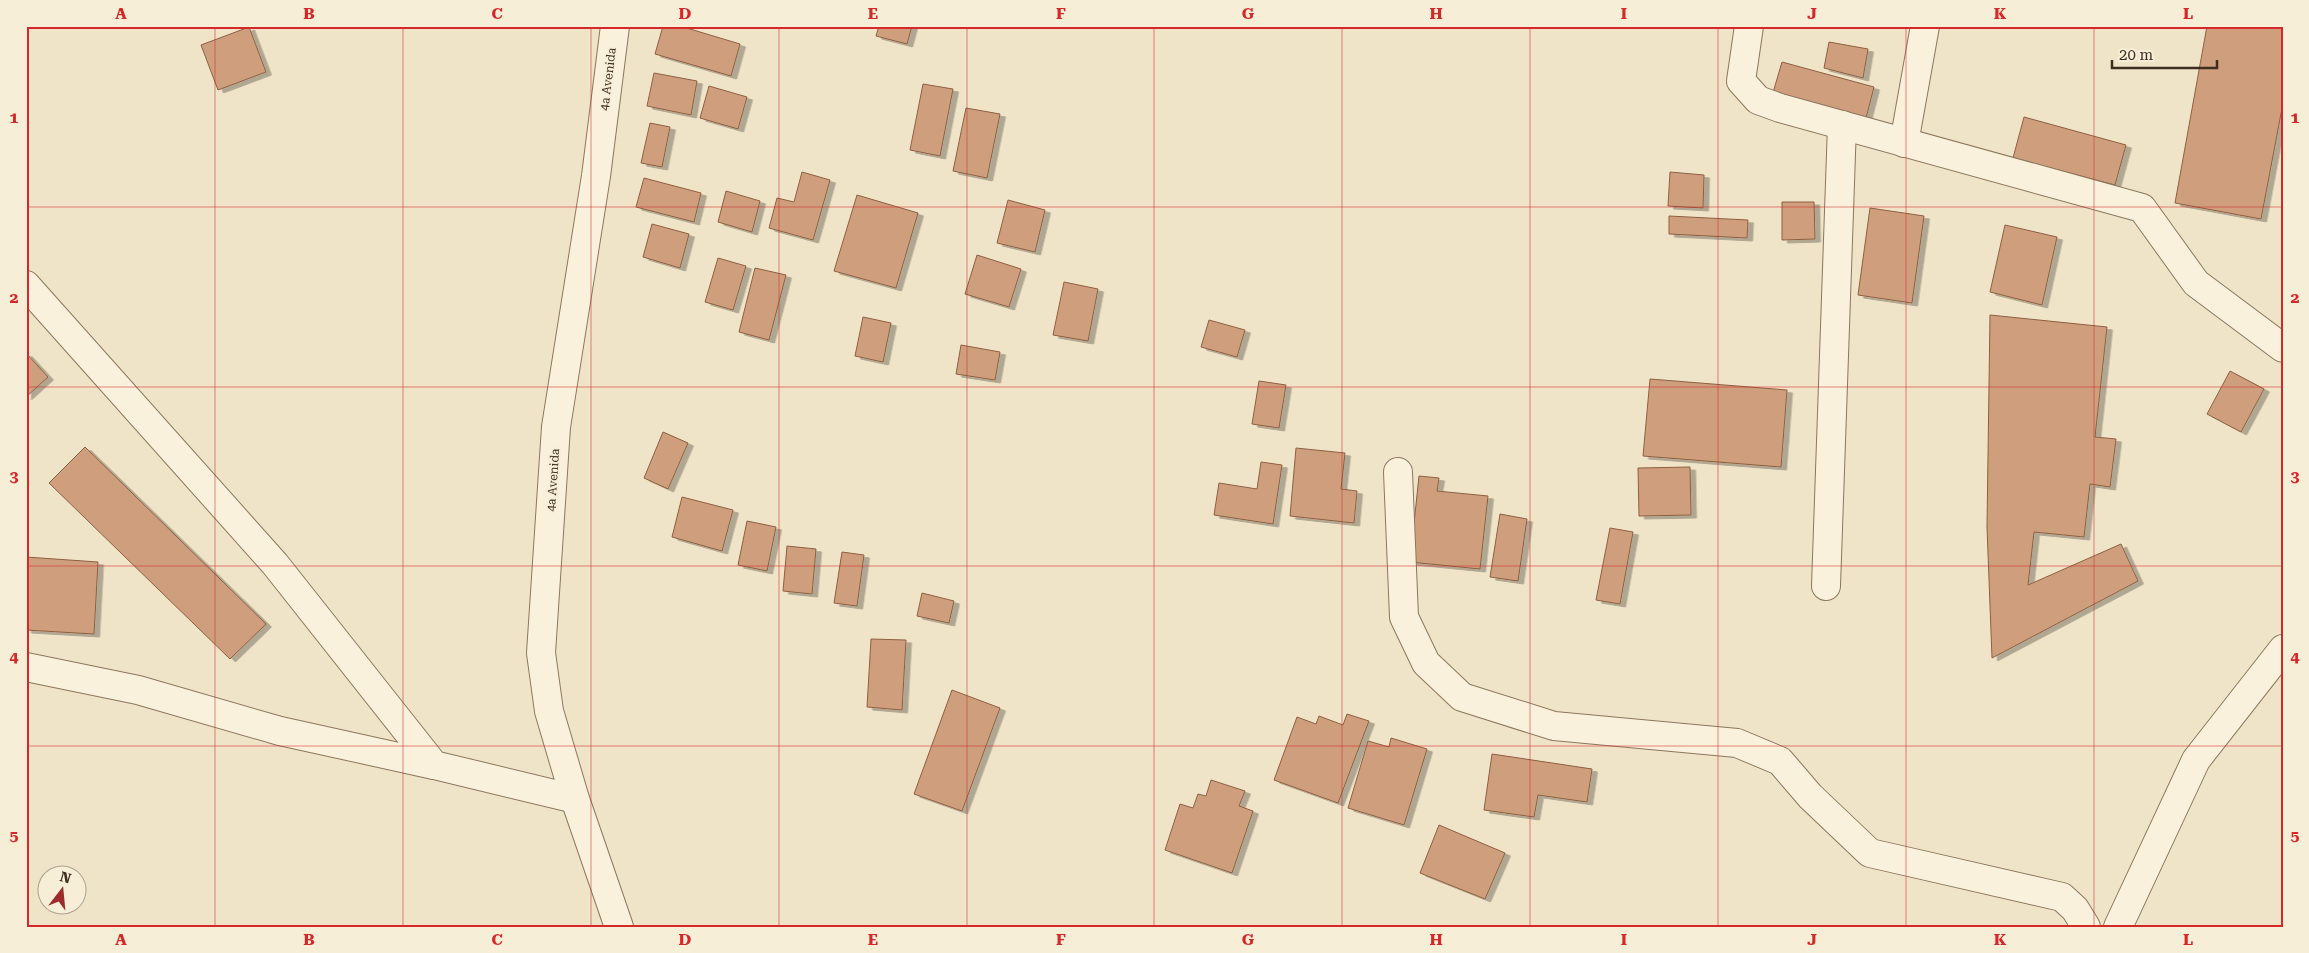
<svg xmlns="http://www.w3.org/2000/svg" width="2309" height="953" font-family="'Roboto Serif',serif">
  <defs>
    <filter id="shadow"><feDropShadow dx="5.5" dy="3" stdDeviation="0" flood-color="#0004"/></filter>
  </defs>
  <rect width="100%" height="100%" fill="#f0e4c8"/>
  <g fill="#cf9f7d" stroke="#8d5f41" filter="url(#shadow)">
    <path d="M663,26h17l60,18 -9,32 -76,-22z"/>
    <path d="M879,26h33l-5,18 -31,-8z"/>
    <path d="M2207,26h76v77l-22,116 -86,-16z"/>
    <path d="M249,27l17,45 -48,18 -17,-45z"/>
    <path d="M1829,42l39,7 -5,29 -39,-10z"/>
    <path d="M1782,62l92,25 -9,35 -93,-26z"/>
    <path d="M654,73l43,8 -6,34 -44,-9z"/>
    <path d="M923,84l30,5 -13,67 -30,-6z"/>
    <path d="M709,86l38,11 -9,32 -38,-11z"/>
    <path d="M966,108l34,6 -13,64 -34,-7z"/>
    <path d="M2024,117l102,28 -11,40 -102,-27z"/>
    <path d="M650,123l20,4 -8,40 -21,-4z"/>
    <path d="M802,172l28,8 -17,60 -44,-12 8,-30 17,4z"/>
    <path d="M1670,172l34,3 -1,33 -35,-2z"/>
    <path d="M644,178l57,15 -7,29 -58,-15z"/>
    <path d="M726,191l34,10 -8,31 -34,-10z"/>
    <path d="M857,195l61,18 -22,75 -62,-17z"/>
    <path d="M1008,200l37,10 -10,42 -38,-9z"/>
    <path d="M1782,202h32l1,37 -33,1z"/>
    <path d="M1870,208l54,8 -12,87 -54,-8z"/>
    <path d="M1669,216l79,4 -1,18 -78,-4z"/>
    <path d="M652,224l37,10 -9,34 -37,-11z"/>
    <path d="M2005,225l52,12 -15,68 -52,-13z"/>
    <path d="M977,255l44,14 -12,38 -44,-13z"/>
    <path d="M718,258l28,8 -13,44 -28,-8z"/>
    <path d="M755,268l31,7 -17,65 -30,-8z"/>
    <path d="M1064,282l34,7 -10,52 -35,-6z"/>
    <path d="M1990,315l117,12 -12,110 21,2 -6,48 -20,-3 -6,53 -50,-5 -6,53 93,-41 17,37 -146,77 -5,-131z"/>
    <path d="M863,317l28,6 -8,39 -28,-6z"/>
    <path d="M1209,320l36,10 -8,27 -36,-10z"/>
    <path d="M961,345l39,7 -5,28 -39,-6z"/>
    <path d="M26,353l22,24 -22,20z"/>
    <path d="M2230,371l34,18 -23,43 -34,-18z"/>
    <path d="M1650,379l137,11 -6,77 -138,-11z"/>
    <path d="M1259,381l27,4 -7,43 -27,-4z"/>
    <path d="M663,432l25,11 -20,46 -24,-11z"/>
    <path d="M85,447l181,177 -36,35 -181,-176z"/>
    <path d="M1296,448l49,5 -4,36 16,2 -3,32 -64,-7z"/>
    <path d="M1261,462l21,3 -9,59 -59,-9 5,-32 38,6z"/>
    <path d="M1690,467l1,48 -52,1 -1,-48z"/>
    <path d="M1419,476l20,2 -2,13 51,5 -8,73 -70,-7z"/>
    <path d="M682,497l51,13 -11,41 -50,-14z"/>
    <path d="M1500,514l27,5 -9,62 -28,-4z"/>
    <path d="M747,521l29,6 -9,44 -29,-6z"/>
    <path d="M1610,528l23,4 -13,72 -24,-4z"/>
    <path d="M787,546l29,3 -4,45 -29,-3z"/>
    <path d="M842,552l22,3 -7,51 -23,-3z"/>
    <path d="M26,557l72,5 -4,72 -68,-4z"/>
    <path d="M922,593l32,8 -5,22 -32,-7z"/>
    <path d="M871,639l35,1 -4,70 -35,-3z"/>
    <path d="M952,690l48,18 -38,103 -48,-17z"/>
    <path d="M1347,714l22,7 -31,82 -64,-23 23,-63 19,7 3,-8 24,9z"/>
    <path d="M1391,738l36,11 -23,76 -56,-17 20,-67 21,6z"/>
    <path d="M1492,754l100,15 -5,33 -49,-7 -4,22 -50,-7z"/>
    <path d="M1211,780l34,11 -6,15 14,5 -21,62 -67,-23 15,-46 13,4 5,-14 8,2z"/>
    <path d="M1439,825l66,28 -20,46 -65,-26z"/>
  </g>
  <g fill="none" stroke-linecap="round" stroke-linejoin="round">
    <defs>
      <g id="minor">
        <path d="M1749,26l-8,55 17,19 22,8 362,100 54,75 87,65"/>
        <path d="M1904,143l21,-117"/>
        <path d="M26,285l249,279 159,201 141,34"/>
        <path d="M1398,472l6,145 22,46 36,34 92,29 183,17 43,18 30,35 60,57 192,44 13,12 11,18"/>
        <path d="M1826,586l16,-461"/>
        <path d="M26,667l112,23 142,41 154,34"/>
        <path d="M2118,927l78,-167 87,-111"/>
      </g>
      <path id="tertiary" d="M615,26l-19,150 -40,251 -15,226 8,58 26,88 44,128"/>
    </defs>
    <use href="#minor" stroke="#8d765c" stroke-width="30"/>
    <use href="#tertiary" stroke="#8d765c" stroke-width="30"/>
    <use href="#minor" stroke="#faf1dc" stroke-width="28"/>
    <use href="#tertiary" stroke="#faf1dc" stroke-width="28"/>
  </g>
  <path fill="none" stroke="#d62828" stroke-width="1" stroke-opacity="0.55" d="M215,26v901M403,26v901M591,26v901M779,26v901M967,26v901M1154,26v901M1342,26v901M1530,26v901M1718,26v901M1906,26v901M2094,26v901M26,207h2257M26,387h2257M26,566h2257M26,746h2257"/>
  <g text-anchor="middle" stroke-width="4" stroke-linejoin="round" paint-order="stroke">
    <g font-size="12" fill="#3d2e20" stroke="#f7eed8">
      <text transform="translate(608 79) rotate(-83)" y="4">4a Avenida</text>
      <text transform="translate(553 480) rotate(-86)" y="4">4a Avenida</text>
    </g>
  </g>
  <rect width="2309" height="953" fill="none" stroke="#f7eed8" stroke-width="55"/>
  <g transform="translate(62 890) rotate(16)"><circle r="24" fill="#f7eed8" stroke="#ada18e"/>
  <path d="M0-4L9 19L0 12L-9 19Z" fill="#9e2a2b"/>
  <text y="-8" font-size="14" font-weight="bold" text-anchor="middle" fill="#3d2e20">N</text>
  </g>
  <path d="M2112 60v8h105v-8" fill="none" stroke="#3d2e20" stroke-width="2.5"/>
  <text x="2119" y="60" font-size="15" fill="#3d2e20" stroke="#f7eed8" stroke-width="4" paint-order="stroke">20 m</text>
  <rect x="28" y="28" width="2254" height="898" fill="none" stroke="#d62828" stroke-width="2"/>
  <g font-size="16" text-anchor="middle" font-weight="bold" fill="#d62828">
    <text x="121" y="19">A</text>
    <text x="309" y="19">B</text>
    <text x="497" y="19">C</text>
    <text x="685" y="19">D</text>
    <text x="873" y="19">E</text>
    <text x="1061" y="19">F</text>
    <text x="1248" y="19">G</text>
    <text x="1436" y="19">H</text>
    <text x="1624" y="19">I</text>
    <text x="1812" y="19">J</text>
    <text x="2000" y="19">K</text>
    <text x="2188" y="19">L</text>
    <text x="14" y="123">1</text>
    <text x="2295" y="123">1</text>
    <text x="14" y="303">2</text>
    <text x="2295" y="303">2</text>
    <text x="14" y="482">3</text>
    <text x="2295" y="482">3</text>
    <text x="14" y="662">4</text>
    <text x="2295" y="662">4</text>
    <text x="14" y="841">5</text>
    <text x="2295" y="841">5</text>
    <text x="121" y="945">A</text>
    <text x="309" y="945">B</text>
    <text x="497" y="945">C</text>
    <text x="685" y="945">D</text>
    <text x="873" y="945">E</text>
    <text x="1061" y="945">F</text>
    <text x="1248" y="945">G</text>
    <text x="1436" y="945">H</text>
    <text x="1624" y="945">I</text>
    <text x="1812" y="945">J</text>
    <text x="2000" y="945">K</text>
    <text x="2188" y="945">L</text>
  </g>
</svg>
